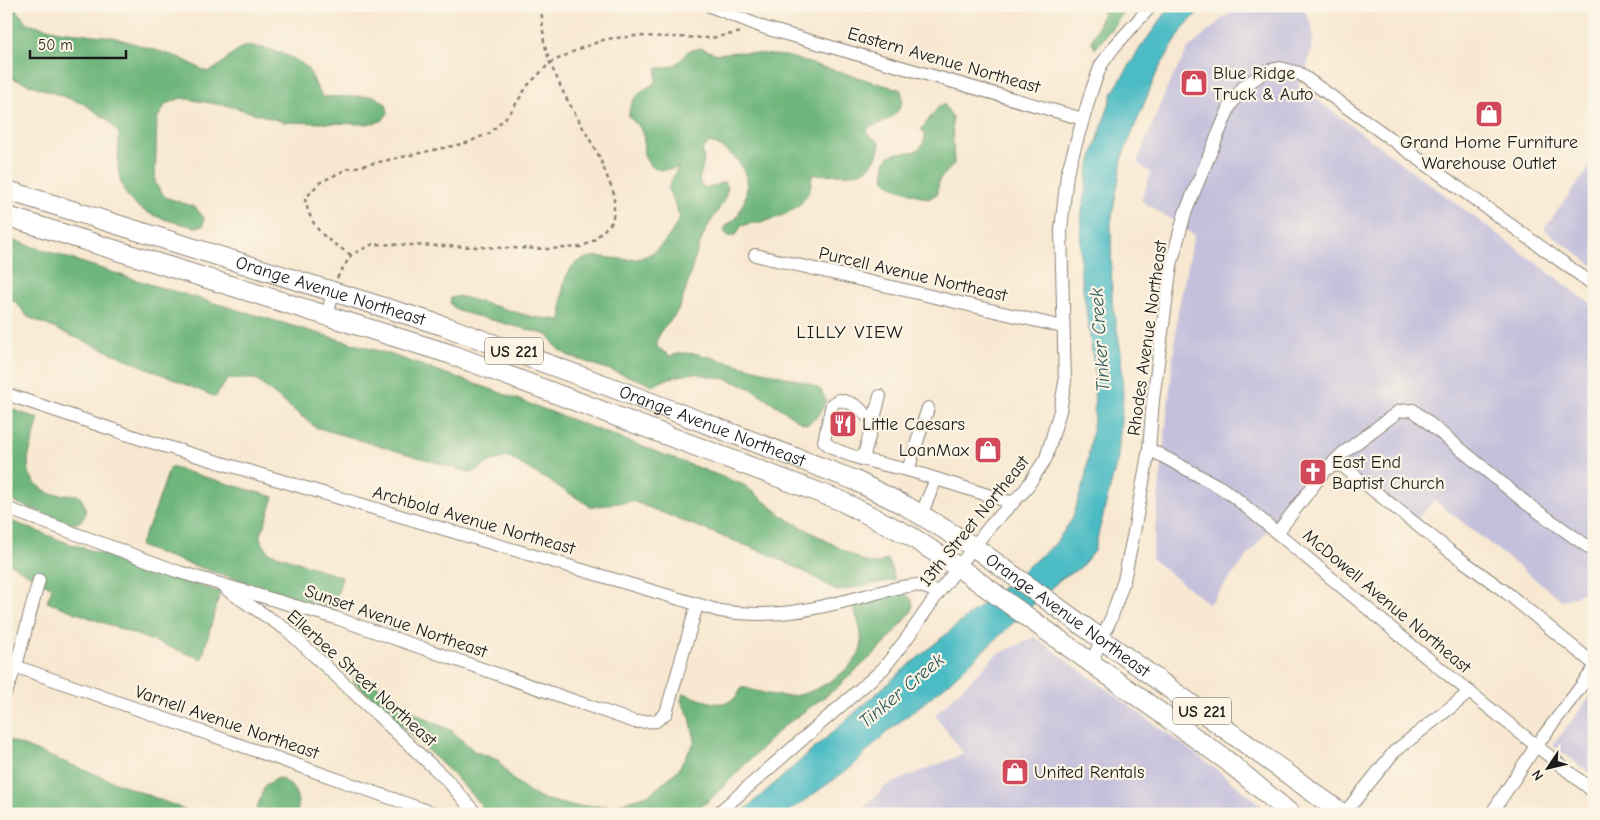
<svg xmlns="http://www.w3.org/2000/svg" width="1600" height="820" font-family="'Comic Neue',sans-serif">
  <rect width="100%" height="100%" fill="#fcf5e5"/>
  <filter id="ink" filterUnits="userSpaceOnUse"><feTurbulence type="fractalNoise" baseFrequency=".02" numOctaves="2"/><feDisplacementMap in="SourceGraphic" scale="10" xChannelSelector="R" yChannelSelector="G"/><feConvolveMatrix kernelMatrix="1 2 1 2 8 2 1 2 1" color-interpolation-filters="sRGB"/></filter>
  <filter id="wash" filterUnits="userSpaceOnUse"><feTurbulence type="fractalNoise" baseFrequency=".0096" numOctaves="4" result="noise"/><feDisplacementMap in="SourceGraphic" scale="20" xChannelSelector="R" yChannelSelector="G"/><feGaussianBlur stdDeviation="1.12" result="paint"/><feColorMatrix in="noise" values="0 0 0 0 0 0 0 0 0 0 0 0 0 0 0 0 0 1.4 0 .05"/><feComposite in="paint" operator="in"/></filter>
  <g filter="url(#wash)">
    <rect width="100%" height="100%" fill="#f8e8d1"/>
    <g fill="#c4c0db">
      <path d="M1243,6h58l11,18 1,18 -6,25 -9,19 296,220v282l-31,13 -129,-101 -17,21 -88,-61 -10,7 -110,137 -57,-45 26,-248 16,-76 -53,-35 10,-27 -14,-10 30,-75 21,-39 34,-30z"/>
      <path d="M1594,161v105l-50,-37z"/>
      <path d="M1035,637l182,133 55,44h-415l30,-29 77,-31 -29,-39 61,-60z"/>
      <path d="M1594,692v84l-41,-31z"/>
    </g>
    <g fill="#6eb67c" stroke="#45694c">
      <path d="M6,6h7l14,17 32,8 54,6 68,21 26,14c16,-5 20,-17 34,-24 14,-6 55,8 65,19 8,9 9,21 17,30l51,-1 12,8 2,9 -6,8 -16,3 -82,-2 -55,-16 -48,-8 -15,6 -9,15 -2,64 10,14 30,10 9,11 -1,8 -8,1c-32,-8 -72,-14 -76,-54 -2,-13 0,-26 0,-39l-11,-14 -24,-16 -78,-28z"/>
      <path d="M1101,6h28l-34,43 -3,-7 11,-29z"/>
      <path d="M701,48l16,6 21,-2 48,4 115,34c6,21 -13,32 -31,37l-3,3 1,4 12,9c-6,41 -37,29 -68,32 0,24 -18,37 -39,44 -11,4 -21,3 -32,7l-4,8 -8,3 -5,-6c3,-9 8,-8 13,-14 2,-3 3,-8 5,-11 14,-31 -4,-52 -32,-64l-8,7 2,11 -5,21 3,5 6,2 16,-6 4,5c-3,18 -17,31 -24,47 -11,24 -15,51 -25,74 -7,16 -23,19 -22,39l13,9 12,-3 16,1 110,29 13,7 5,11 -7,14 -11,9 -6,-1 -50,-34 -22,-9 -36,-7 -25,5 -15,7 -85,-29 -11,-7 -10,-14 -90,-24 -8,-7 1,-6 8,-2 74,21 28,3c2,-15 -1,-35 8,-49 19,-27 47,-6 72,-13 20,-7 30,-23 39,-41l-12,-28 10,-22c-14,5 -29,5 -34,-13 -1,-6 1,-13 -1,-20 -2,-8 -10,-11 -14,-18 0,-18 13,-25 27,-34l1,-14c16,0 22,-4 31,-17z"/>
      <path d="M944,104l8,13 2,47 -15,16 -2,14 -9,5 -34,-12 -9,-7c-7,-49 39,-8 40,-47l-4,-3 18,-24z"/>
      <path d="M6,238l143,46 240,70 104,36 251,95 40,32 81,45 12,2 11,-5 7,21 -58,11 -28,-17 -41,-20 -136,-53 -40,6 -83,-50 -18,4 -19,12 -157,-46 -60,-48h-27l-13,18 -187,-80 -13,-16 -9,1z"/>
      <path d="M6,407l33,12 -11,39 1,15 6,10 15,11 28,1c10,10 12,27 -6,29l-66,-25z"/>
      <path d="M170,467l104,30 -14,41 8,14 74,25 -9,33c-65,-22 -131,-40 -194,-64l14,-30z"/>
      <path d="M6,519l59,23 155,50 -18,67 -155,-57 5,-14 -46,-27z"/>
      <path d="M904,593c8,5 10,9 8,18l-29,35 -49,44 -50,36 -74,74 -19,14h-202l-37,-41 -98,-91v-7l9,1 57,40 32,15 22,20 24,9 14,19 27,19 33,8h40l38,-12 28,-24 17,-29 -5,-24 -9,-16 2,-8c21,7 47,22 59,-6 18,5 38,12 57,8 19,-4 57,-26 62,-47 2,-14 -3,-28 -8,-41l4,-5z"/>
      <path d="M6,739l190,75h-190z"/>
      <path d="M278,778c16,5 23,20 19,36h-42l10,-29z"/>
    </g>
    <path fill="#4cbbc4" stroke="#346c70" d="M1171,6h34l-21,21 -27,45 -34,83 -12,67 1,79 9,51 2,43 -5,62 -24,94 -14,17 -18,10 -117,108 -58,46 -33,33 -68,49h-46l163,-144 152,-126 17,-25 13,-40 9,-60 1,-46 -15,-105 1,-48 7,-50 25,-78 27,-44z"/>
  </g>
  <g filter="url(#ink)">
    <g fill="none" stroke-linecap="round" stroke-linejoin="round">
      <defs>
        <g id="minor">
          <path d="M710,6l55,22 318,91"/>
          <path d="M755,255l308,72"/>
          <path d="M327,316l6,-24"/>
          <path d="M6,394l138,46 576,171c67,11 117,-9 181,-24l16,-2 22,7"/>
          <path d="M928,408l-20,62 105,33"/>
          <path d="M872,423c-9,-14 -17,-20 -33,-23l-7,4 -8,37c10,14 66,25 84,29"/>
          <path d="M1149,449l71,38 13,9 183,153 178,143"/>
          <path d="M863,459l17,-63"/>
          <path d="M1326,469l10,-4 8,2 107,85 56,41 87,71"/>
          <path d="M6,508l173,64 157,46 299,104 21,-1 10,-8 31,-108"/>
          <path d="M921,515l15,-36"/>
          <path d="M1277,533l49,-64 17,-16 56,-42 14,-1 113,93 68,48"/>
          <path d="M227,590l60,40 161,151 28,33"/>
          <path d="M6,663l430,151"/>
          <path d="M1091,663l21,-47 12,-36 10,-48 15,-83 4,-49 18,-135 14,-52 45,-107 13,-19 23,-16 14,-3 19,5 295,212"/>
          <path d="M6,692l10,-26 23,-86"/>
          <path d="M717,814l166,-145 24,-31 32,-46 51,-66 35,-36 21,-32 14,-47 5,-29 -4,-152 6,-56 25,-85 9,-24 13,-18 37,-41"/>
          <path d="M1344,814l50,-62 76,-60"/>
          <path d="M1491,814l45,-68 58,-77"/>
        </g>
        <g id="highway">
          <path id="s1" d="M6,190l438,136 169,62 241,92 52,26 68,41 369,267"/>
          <path d="M6,216l444,138 389,146 71,36 48,31 268,193 65,54"/>
        </g>
      </defs>
      <use href="#minor" stroke="#8a8276" stroke-width="14"/>
      <use href="#highway" stroke="#8a8276" stroke-width="21"/>
      <g stroke="#8a8276" stroke-width="2.5" stroke-dasharray="4 4" stroke-linecap="butt">
        <path d="M351,255c-26,-17 -39,-24 -46,-56l14,-16 28,-14 119,-26 24,-10 20,-20 18,-28 22,-22 29,-14 27,-10 30,-3 75,2 31,-6"/>
        <path d="M337,278l14,-23 22,-11 175,5 32,-2 12,-5 20,-20 2,-10v-18l-15,-38 -35,-62 -14,-31 -6,-21 -3,-36"/>
      </g>
      <use href="#minor" stroke="#fff" stroke-width="12"/>
      <use href="#highway" stroke="#fff" stroke-width="19"/>
    </g>
  </g>
  <defs>
    <symbol id="shop-square" viewBox="-11 -11 22 22"><rect x="-9" y="-9" width="18" height="18" rx="4" fill="#d1495b" stroke="#fcf5e5"/><path d="M-5-2.5h2.3a2.7 3.5 0 0 1 5.4 0H5L5.5 6h-11ZM-1.5-2.5h3a1.5 2.3 0 0 0-3 0Z" fill="#fff"/></symbol>
    <symbol id="restaurant-square" viewBox="-11 -11 22 22"><rect x="-9" y="-9" width="18" height="18" rx="4" fill="#d1495b" stroke="#fcf5e5"/><path d="M-5-6h1v4h1v-4h1v4h1v-4h1v5L-1.5 .5V6h-2V.5L-5-1ZM5-6V6H3V1.5H1.5Q1.5-4 5-6Z" fill="#fff"/></symbol>
    <symbol id="church-square" viewBox="-11 -11 22 22"><rect x="-9" y="-9" width="18" height="18" rx="4" fill="#d1495b" stroke="#fcf5e5"/><path d="M-1.2-6h2.4v3.5h3.3v2.4h-3.3V6h-2.4V-.1h-3.3v-2.4h3.3Z" fill="#fff"/></symbol>
  </defs>
  <g fill-rule="evenodd">
    <use href="#shop-square" x="1178" y="67" width="32" height="32"/>
    <use href="#shop-square" x="1473" y="98" width="32" height="32"/>
    <use href="#restaurant-square" x="827" y="408" width="32" height="32"/>
    <use href="#shop-square" x="972" y="434" width="32" height="32"/>
    <use href="#church-square" x="1297" y="456" width="32" height="32"/>
    <use href="#shop-square" x="999" y="756" width="32" height="32"/>
  </g>
  <g text-anchor="middle" stroke-width="4.5" stroke-linejoin="round" paint-order="stroke">
    <g fill="#fcf5e5" stroke="#5f5d58" stroke-width="1">
      <rect x="485" y="337.5" width="58" height="27" rx="4"/>
      <rect x="1173" y="697.5" width="58" height="27" rx="4"/>
    </g>
    <g font-size="16" font-weight="bold" fill="#1c1c1c">
      <text x="514" y="357">US 221</text>
      <text x="1202" y="717">US 221</text>
    </g>
    <g font-size="18" fill="#1c1c1c" stroke="#fcf5e5">
      <text transform="translate(944 60) rotate(16)" y="6">Eastern Avenue Northeast</text>
      <text transform="translate(913 274) rotate(13)" y="6">Purcell Avenue Northeast</text>
      <text dy="6" stroke="none"><textPath href="#s1" startOffset="340">Orange Avenue Northeast</textPath></text>
      <text transform="translate(1147 338) rotate(-82)" y="6">Rhodes Avenue Northeast</text>
      <text dy="6" stroke="none"><textPath href="#s1" startOffset="745">Orange Avenue Northeast</textPath></text>
      <text transform="translate(474 520) rotate(16)" y="6">Archbold Avenue Northeast</text>
      <text transform="translate(974 521) rotate(-51)" y="6">13th Street Northeast</text>
      <text transform="translate(1387 601) rotate(40)" y="6">McDowell Avenue Northeast</text>
      <text dy="6" stroke="none"><textPath href="#s1" startOffset="1150">Orange Avenue Northeast</textPath></text>
      <text transform="translate(396 621) rotate(19)" y="6">Sunset Avenue Northeast</text>
      <text transform="translate(362 678) rotate(42)" y="6">Ellerbee Street Northeast</text>
      <text transform="translate(227 722) rotate(19)" y="6">Varnell Avenue Northeast</text>
    </g>
    <g font-size="18" fill="#1c1c1c" stroke="#fcf5e5" text-anchor="start">
      <text x="1213" y="79">Blue Ridge<tspan x="1213" dy="21">Truck &amp; Auto</tspan></text>
      <text x="1489" y="148" text-anchor="middle">Grand Home Furniture<tspan x="1489" dy="21">Warehouse Outlet</tspan></text>
      <text x="862" y="430">Little Caesars</text>
      <text x="969" y="456" text-anchor="end">LoanMax</text>
      <text x="1332" y="468">East End<tspan x="1332" dy="21">Baptist Church</tspan></text>
      <text x="1034" y="778">United Rentals</text>
    </g>
    <g font-size="19" letter-spacing="1" fill="#1c1c1c" stroke="#fcf5e5">
      <text x="850" y="338">LILLY VIEW</text>
    </g>
    <g font-size="19" font-style="italic" fill="#2f5c5f" stroke="#fcf5e5">
      <text transform="translate(1099 340) rotate(-94)" y="7">Tinker Creek</text>
      <text transform="translate(901 690) rotate(-40)" y="7">Tinker Creek</text>
    </g>
  </g>
  <rect width="1600" height="820" fill="none" stroke="#fcf5e5" stroke-width="25"/>
  <g transform="translate(1548 768) rotate(235)" stroke="#fcf5e5" stroke-width="4" paint-order="stroke">
  <path d="M0-4L9 19L0 12L-9 19Z" fill="#1c1c1c"/>
  <text y="-8" font-size="14" font-weight="bold" text-anchor="middle" fill="#1c1c1c">N</text>
  </g>
  <path d="M30 50v8h96v-8" fill="none" stroke="#1c1c1c" stroke-width="2.5"/>
  <text x="38" y="50" font-size="15" fill="#1c1c1c" stroke="#fcf5e5" stroke-width="4" paint-order="stroke">50 m</text>
</svg>
